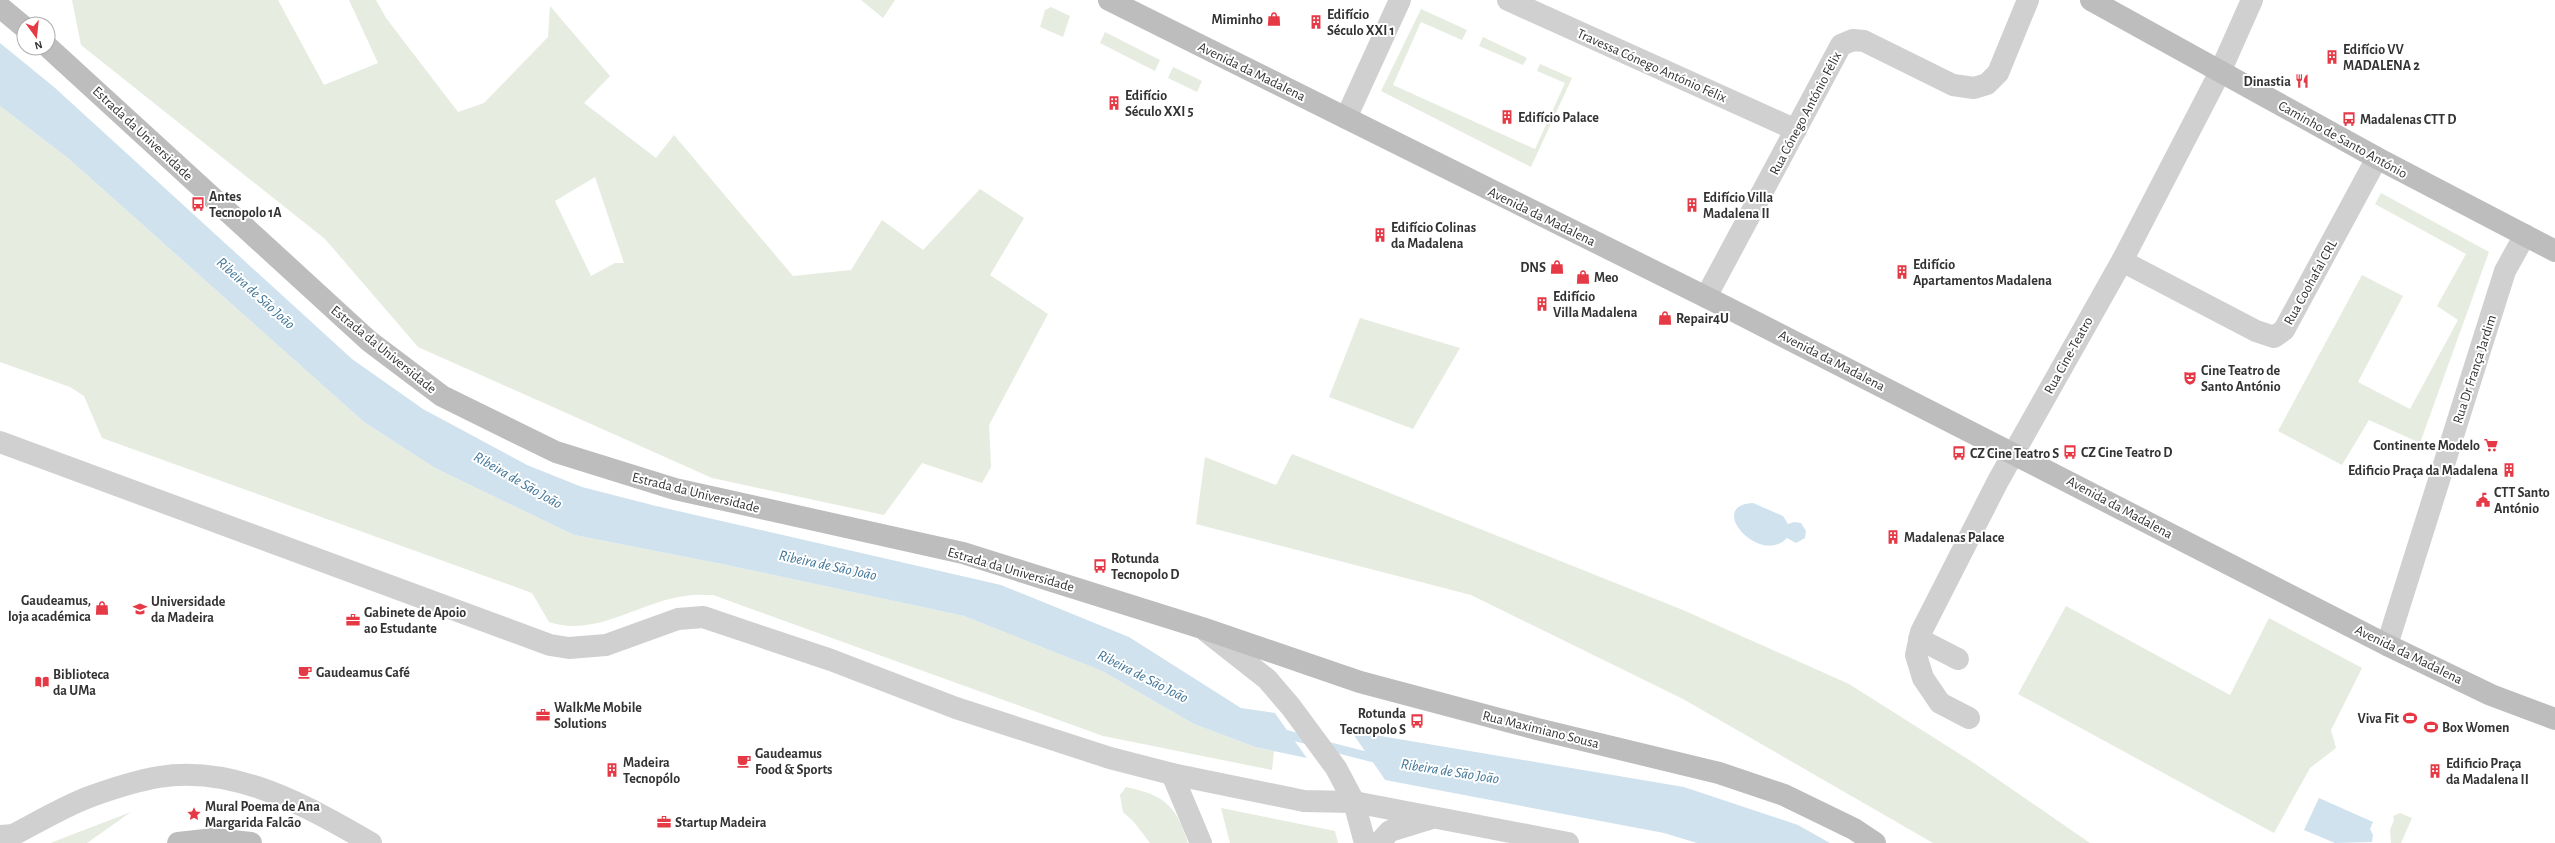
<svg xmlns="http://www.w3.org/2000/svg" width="2555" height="843" font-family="'Alegreya Sans',sans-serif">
  <rect width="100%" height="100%" fill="#fff"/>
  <g fill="#e6ecdf" fill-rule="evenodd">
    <path d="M72,0h206l46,85 54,-22 -29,-63h27l10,18 72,94 26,-9 64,-66 2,-31 60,70 -26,27 72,55 18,-23 119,141 58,-6 31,-50 41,30 57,-61 44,29 -34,57 58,39 -59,111 2,42 -9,16 -60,-20 -38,52 -172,-37 -294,-131 -93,-108 -244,-194zM595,177l29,86h-9l-24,13 -36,-75z"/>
    <path d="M861,0h34l-12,18z"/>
    <path d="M1051,7l19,9 -7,21 -23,-10 5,-17z"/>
    <path d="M1421,9l46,21 -5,10 -41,-18 -28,63 142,64 30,-66 -28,-12 3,-7 32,14 -41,89 -150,-76z"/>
    <path d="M1105,32l55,28 -5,11 -55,-28z"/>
    <path d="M1483,37l44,21 -4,7 -44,-19z"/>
    <path d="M1173,67l29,14 -5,11 -29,-14z"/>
    <path d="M0,106l69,53 295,263 71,46 139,67 148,29 242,52 138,55 92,53 61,23 19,4 -2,19 -169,-34 -390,-141c-9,0 -19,-1 -28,1 -44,5 -89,42 -136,26l-17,-29 -430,-155 -18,-42 -14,-9 -70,-25z"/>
    <path d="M2381,193l108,59 -69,191 -51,-23 -27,45 -64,-34 84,-156 41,21 -45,86 52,27 48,-89 -21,-14 29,-52 -91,-50z"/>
    <path d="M1360,318l100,30 -47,81 -84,-32z"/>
    <path d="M1292,454l391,156 166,74 125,79 116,80h-157l-250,-144 -212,-104 -275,-71 9,-67 71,28z"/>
    <path d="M2066,606l164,89 39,-77 93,50 -31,62 5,18 -26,20 -36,65 -256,-139z"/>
    <path d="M1126,787c38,8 50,18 62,56h-38l-16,-21 -11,-10 -3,-17z"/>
    <path d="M1221,808l114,23 3,12h-108z"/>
    <path d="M131,812l-44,31h-36l7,-3z"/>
    <path d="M2400,813l12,5 -11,25h-10l-1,-13 4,-10 -1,-4z"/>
  </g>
  <g fill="#cfe2ee">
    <path d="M0,43l54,44 298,272 71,50 104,56 55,22 74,19 345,79 128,52 112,71 34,5 32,45 -52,-11 -61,-23 -92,-53 -138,-55 -242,-52 -148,-29 -139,-67 -71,-46 -295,-263 -69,-53z"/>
    <path d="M1753,503l30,13 5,8 6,-2 7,1 5,8 -1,7 -9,5 -9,-5c-27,29 -82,-33 -34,-35z"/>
    <path d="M1351,731l333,56 114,38 32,18h-133l-33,-10 -279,-53z"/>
    <path d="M2319,798l54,24 -3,7 3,6 -1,7 -37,1 -31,-13z"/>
  </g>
  <g fill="#fff">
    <path d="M1275,713l5,4 29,42 -2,-1z"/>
    <path d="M1349,731l21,27 15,22 -3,-1z"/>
  </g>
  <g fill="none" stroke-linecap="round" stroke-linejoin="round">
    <g stroke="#cfe2ee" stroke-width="9">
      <path d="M1281,733l30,8"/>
      <path d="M1323,745l59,15"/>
    </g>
    <g stroke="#d0d0d0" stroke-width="22">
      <path d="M1508,0l288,130"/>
      <path d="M1346,118l54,-118"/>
      <path d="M2122,261l134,70 18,6 10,-7 93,-172"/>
      <path d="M1706,297l135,-252 12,-5 11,1 89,44 21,3 13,-4 11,-11 30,-73"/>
      <path d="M0,442l550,203 19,3 37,-3 72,-26 25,-2 128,43 125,48 154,50 62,16 132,27 50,1 214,41"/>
      <path d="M1206,631l61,48 24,28 45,61 18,34 11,41"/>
      <path d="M1919,639l39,20"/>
      <path d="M2387,645l118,-374 20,-36"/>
      <path d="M1969,718l-29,-15 -17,-25 -7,-23 5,-23 77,-151 124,-220 98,-189 32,-72"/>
      <path d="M1172,774l29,69"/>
      <path d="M0,836l13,-1c25,-13 50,-28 76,-38 22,-8 46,-16 70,-20 75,-13 150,30 212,66"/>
      <path d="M1379,843l11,-12 39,-12"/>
    </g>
    <g stroke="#bdbdbd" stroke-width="22">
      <path d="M1109,0l617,307 661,338 104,50 64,24"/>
      <path d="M2091,0l286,158 178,93"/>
      <path d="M0,7l24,20"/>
      <path d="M48,47l321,294 73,55 114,56 119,37 288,64 239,75 158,54 177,47 182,44 65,22 70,34 21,14"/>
      <path d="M178,843l36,-4 37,4"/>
    </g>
  </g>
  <defs>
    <symbol id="shop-bare" viewBox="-9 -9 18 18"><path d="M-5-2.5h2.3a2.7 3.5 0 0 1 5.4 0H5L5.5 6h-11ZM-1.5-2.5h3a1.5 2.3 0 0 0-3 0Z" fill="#e63946" stroke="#fff" stroke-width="2.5" paint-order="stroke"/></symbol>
    <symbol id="building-bare" viewBox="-9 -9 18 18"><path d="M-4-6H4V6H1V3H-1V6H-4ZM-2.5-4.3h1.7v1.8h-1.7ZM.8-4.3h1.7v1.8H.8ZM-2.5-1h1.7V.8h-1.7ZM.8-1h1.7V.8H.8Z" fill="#e63946" stroke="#fff" stroke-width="2.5" paint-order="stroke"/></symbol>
    <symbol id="restaurant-bare" viewBox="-9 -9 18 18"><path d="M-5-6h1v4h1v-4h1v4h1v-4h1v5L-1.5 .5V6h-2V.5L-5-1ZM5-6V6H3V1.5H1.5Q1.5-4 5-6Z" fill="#e63946" stroke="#fff" stroke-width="2.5" paint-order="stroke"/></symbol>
    <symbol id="bus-bare" viewBox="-9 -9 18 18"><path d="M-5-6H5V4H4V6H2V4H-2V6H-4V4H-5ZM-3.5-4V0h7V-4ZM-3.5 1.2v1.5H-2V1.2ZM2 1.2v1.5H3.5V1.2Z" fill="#e63946" stroke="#fff" stroke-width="2.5" paint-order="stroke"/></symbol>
    <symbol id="theatre-bare" viewBox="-9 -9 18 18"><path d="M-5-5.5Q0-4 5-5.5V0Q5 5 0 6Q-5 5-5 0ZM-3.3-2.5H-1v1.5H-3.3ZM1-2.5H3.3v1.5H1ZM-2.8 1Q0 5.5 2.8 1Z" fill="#e63946" stroke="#fff" stroke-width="2.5" paint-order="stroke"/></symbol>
    <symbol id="supermarket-bare" viewBox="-9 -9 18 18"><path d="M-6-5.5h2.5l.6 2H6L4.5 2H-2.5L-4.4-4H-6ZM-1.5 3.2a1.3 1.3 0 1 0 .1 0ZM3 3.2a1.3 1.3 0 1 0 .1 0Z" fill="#e63946" stroke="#fff" stroke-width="2.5" paint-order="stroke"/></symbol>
    <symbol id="civic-bare" viewBox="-9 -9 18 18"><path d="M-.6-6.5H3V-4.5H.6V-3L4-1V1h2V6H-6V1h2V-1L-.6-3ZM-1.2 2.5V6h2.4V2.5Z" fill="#e63946" stroke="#fff" stroke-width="2.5" paint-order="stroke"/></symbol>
    <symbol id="university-bare" viewBox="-9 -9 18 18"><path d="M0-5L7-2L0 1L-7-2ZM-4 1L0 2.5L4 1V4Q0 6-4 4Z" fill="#e63946" stroke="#fff" stroke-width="2.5" paint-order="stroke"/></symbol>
    <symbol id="office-bare" viewBox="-9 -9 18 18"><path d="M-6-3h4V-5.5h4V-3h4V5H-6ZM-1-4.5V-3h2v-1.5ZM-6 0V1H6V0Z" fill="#e63946" stroke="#fff" stroke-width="2.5" paint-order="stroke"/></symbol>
    <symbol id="cafe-bare" viewBox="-9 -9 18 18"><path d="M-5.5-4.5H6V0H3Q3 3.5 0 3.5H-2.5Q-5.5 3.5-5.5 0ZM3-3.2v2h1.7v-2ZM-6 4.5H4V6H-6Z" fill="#e63946" stroke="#fff" stroke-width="2.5" paint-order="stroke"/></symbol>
    <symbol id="library-bare" viewBox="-9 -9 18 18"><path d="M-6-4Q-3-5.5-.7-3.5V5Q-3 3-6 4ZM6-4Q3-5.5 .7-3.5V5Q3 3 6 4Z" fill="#e63946" stroke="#fff" stroke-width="2.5" paint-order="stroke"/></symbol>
    <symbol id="stadium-bare" viewBox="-9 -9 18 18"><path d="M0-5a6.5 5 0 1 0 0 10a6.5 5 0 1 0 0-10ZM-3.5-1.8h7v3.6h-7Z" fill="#e63946" stroke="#fff" stroke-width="2.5" paint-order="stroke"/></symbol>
    <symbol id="sight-bare" viewBox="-9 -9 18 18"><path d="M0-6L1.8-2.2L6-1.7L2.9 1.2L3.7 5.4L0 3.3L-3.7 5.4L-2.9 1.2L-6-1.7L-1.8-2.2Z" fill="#e63946" stroke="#fff" stroke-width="2.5" paint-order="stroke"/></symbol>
  </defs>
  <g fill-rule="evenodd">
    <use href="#shop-bare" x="1264" y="9" width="20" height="20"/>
    <use href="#building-bare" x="1306" y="12" width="20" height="20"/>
    <use href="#building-bare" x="2322" y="47" width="20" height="20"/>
    <use href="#restaurant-bare" x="2292" y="71" width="20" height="20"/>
    <use href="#building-bare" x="1104" y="93" width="20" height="20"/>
    <use href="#building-bare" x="1497" y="107" width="20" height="20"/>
    <use href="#bus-bare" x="2339" y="109" width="20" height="20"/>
    <use href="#bus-bare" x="188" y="194" width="20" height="20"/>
    <use href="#building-bare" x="1682" y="195" width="20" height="20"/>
    <use href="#building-bare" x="1370" y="225" width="20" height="20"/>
    <use href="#shop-bare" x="1547" y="257" width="20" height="20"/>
    <use href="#building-bare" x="1892" y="262" width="20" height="20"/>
    <use href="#shop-bare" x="1573" y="267" width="20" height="20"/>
    <use href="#building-bare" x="1532" y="294" width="20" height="20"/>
    <use href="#shop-bare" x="1655" y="308" width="20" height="20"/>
    <use href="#theatre-bare" x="2180" y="368" width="20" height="20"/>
    <use href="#supermarket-bare" x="2481" y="435" width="20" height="20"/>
    <use href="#bus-bare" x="2060" y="442" width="20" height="20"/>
    <use href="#bus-bare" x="1949" y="443" width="20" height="20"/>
    <use href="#building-bare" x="2499" y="460" width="20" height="20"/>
    <use href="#civic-bare" x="2473" y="490" width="20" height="20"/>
    <use href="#building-bare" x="1883" y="527" width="20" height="20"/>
    <use href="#bus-bare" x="1090" y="556" width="20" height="20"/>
    <use href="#shop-bare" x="92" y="598" width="20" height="20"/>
    <use href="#university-bare" x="130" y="599" width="20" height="20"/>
    <use href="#office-bare" x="343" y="610" width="20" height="20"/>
    <use href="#cafe-bare" x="295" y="662" width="20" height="20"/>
    <use href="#library-bare" x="32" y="672" width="20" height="20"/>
    <use href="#office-bare" x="533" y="705" width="20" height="20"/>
    <use href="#stadium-bare" x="2400" y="708" width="20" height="20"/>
    <use href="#bus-bare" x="1407" y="711" width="20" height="20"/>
    <use href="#stadium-bare" x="2421" y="717" width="20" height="20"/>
    <use href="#cafe-bare" x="734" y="751" width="20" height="20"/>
    <use href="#building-bare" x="602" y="760" width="20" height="20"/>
    <use href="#building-bare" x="2425" y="761" width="20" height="20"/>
    <use href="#sight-bare" x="184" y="804" width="20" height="20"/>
    <use href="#office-bare" x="654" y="812" width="20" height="20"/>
  </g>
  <g text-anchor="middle" stroke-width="4" stroke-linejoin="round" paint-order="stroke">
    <g font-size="14" font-weight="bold" fill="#333" stroke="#fff" text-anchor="start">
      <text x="1327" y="19">Edifício<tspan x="1327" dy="16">Século XXI 1</tspan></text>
      <text x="1263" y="24" text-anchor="end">Miminho</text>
      <text x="2343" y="54">Edifício VV<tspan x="2343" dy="16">MADALENA 2</tspan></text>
      <text x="2291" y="86" text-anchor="end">Dinastia</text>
      <text x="1125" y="100">Edifício<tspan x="1125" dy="16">Século XXI 5</tspan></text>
      <text x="1518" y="122">Edifício Palace</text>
      <text x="2360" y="124">Madalenas CTT D</text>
      <text x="209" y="201">Antes<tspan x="209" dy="16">Tecnopolo 1A</tspan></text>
      <text x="1703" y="202">Edifício Villa<tspan x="1703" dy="16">Madalena II</tspan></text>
      <text x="1391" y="232">Edifício Colinas<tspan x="1391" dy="16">da Madalena</tspan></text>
      <text x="1913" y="269">Edifício<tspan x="1913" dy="16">Apartamentos Madalena</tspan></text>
      <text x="1546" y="272" text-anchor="end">DNS</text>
      <text x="1594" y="282">Meo</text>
      <text x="1553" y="301">Edifício<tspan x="1553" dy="16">Villa Madalena</tspan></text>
      <text x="1676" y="323">Repair4U</text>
      <text x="2201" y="375">Cine Teatro de<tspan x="2201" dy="16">Santo António</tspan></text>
      <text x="2480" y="450" text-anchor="end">Continente Modelo</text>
      <text x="2081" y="457">CZ Cine Teatro D</text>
      <text x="1970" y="458">CZ Cine Teatro S</text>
      <text x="2498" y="475" text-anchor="end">Edificio Praça da Madalena</text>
      <text x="2494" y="497">CTT Santo<tspan x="2494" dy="16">António</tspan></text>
      <text x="1904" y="542">Madalenas Palace</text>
      <text x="1111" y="563">Rotunda<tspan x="1111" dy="16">Tecnopolo D</tspan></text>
      <text x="91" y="605" text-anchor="end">Gaudeamus,<tspan x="91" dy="16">loja académica</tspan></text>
      <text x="151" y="606">Universidade<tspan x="151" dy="16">da Madeira</tspan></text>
      <text x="364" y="617">Gabinete de Apoio<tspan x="364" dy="16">ao Estudante</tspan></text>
      <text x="316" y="677">Gaudeamus Café</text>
      <text x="53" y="679">Biblioteca<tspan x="53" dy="16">da UMa</tspan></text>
      <text x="554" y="712">WalkMe Mobile<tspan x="554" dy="16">Solutions</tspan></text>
      <text x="1406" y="718" text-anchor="end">Rotunda<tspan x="1406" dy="16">Tecnopolo S</tspan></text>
      <text x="2399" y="723" text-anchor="end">Viva Fit</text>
      <text x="2442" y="732">Box Women</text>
      <text x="755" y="758">Gaudeamus<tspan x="755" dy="16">Food &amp; Sports</tspan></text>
      <text x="623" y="767">Madeira<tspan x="623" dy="16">Tecnopólo</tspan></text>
      <text x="2446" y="768">Edificio Praça<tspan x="2446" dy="16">da Madalena II</tspan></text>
      <text x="205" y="811">Mural Poema de Ana<tspan x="205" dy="16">Margarida Falcão</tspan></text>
      <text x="675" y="827">Startup Madeira</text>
    </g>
    <g font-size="14" fill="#333" stroke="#fff">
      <text transform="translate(1652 65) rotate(24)" y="5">Travessa Cónego António Félix</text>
      <text transform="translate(1252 71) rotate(26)" y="5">Avenida da Madalena</text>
      <text transform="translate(1805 113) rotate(-62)" y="5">Rua Cónego António Félix</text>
      <text transform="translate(143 133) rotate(43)" y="5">Estrada da Universidade</text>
      <text transform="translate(2343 139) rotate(29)" y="5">Caminho de Santo António</text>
      <text transform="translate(1542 216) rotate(26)" y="5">Avenida da Madalena</text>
      <text transform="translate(2310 282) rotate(-61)" y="5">Rua Coohafal CRL</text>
      <text transform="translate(384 349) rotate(39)" y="5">Estrada da Universidade</text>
      <text transform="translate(2068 355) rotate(-61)" y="5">Rua Cine-Teatro</text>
      <text transform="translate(1832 360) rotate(27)" y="5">Avenida da Madalena</text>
      <text transform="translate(2474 369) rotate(-72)" y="5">Rua Dr França Jardim</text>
      <text transform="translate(696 492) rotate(14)" y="5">Estrada da Universidade</text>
      <text transform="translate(2120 507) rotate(28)" y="5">Avenida da Madalena</text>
      <text transform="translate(1011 569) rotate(16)" y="5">Estrada da Universidade</text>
      <text transform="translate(2409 654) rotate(26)" y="5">Avenida da Madalena</text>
      <text transform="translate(1541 729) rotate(14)" y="5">Rua Maximiano Sousa</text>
    </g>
    <g font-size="15" font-style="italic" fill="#3f7597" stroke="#fff">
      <text transform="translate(256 293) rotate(42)" y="5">Ribeira de São João</text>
      <text transform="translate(518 480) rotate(30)" y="5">Ribeira de São João</text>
      <text transform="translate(828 565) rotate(12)" y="5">Ribeira de São João</text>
      <text transform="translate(1143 676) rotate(27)" y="5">Ribeira de São João</text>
      <text transform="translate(1450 771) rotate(9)" y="5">Ribeira de São João</text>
    </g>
  </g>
  <g transform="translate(36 36) rotate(165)"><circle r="19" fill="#ffffff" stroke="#adadad"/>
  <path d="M0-3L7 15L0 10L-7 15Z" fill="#e63946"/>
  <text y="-6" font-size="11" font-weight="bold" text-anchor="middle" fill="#333333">N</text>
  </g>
</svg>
